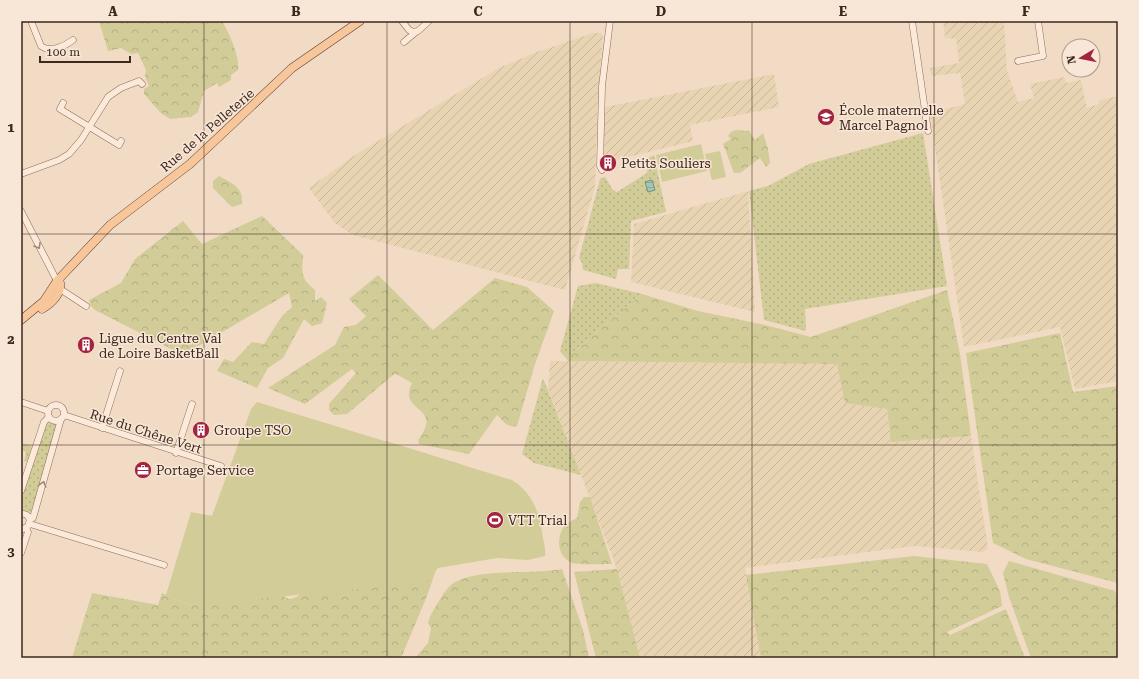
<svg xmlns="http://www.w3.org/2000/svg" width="1139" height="679" font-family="'Roboto Serif',serif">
  <defs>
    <pattern id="farmland-furrows" width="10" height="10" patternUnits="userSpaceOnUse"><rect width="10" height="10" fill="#e8d4b2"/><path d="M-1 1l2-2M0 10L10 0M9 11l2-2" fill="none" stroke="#c8b699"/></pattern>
    <pattern id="grass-dots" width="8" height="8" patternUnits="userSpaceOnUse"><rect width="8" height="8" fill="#d1cc98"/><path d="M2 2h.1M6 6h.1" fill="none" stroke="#b4af83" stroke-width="1.8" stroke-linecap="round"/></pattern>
    <pattern id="forest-crowns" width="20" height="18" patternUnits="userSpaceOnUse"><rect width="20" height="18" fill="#d1cc98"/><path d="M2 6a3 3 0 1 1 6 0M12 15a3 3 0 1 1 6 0" fill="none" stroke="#b4af83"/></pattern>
    <pattern id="water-rules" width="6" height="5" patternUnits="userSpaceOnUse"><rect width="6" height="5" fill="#a7c5b6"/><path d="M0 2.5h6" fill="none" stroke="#91a99c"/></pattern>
  </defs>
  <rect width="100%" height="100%" fill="#f2dbc5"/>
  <g fill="url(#farmland-furrows)">
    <path d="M943,21h61l3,50 11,31 16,-4 -4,-14 34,-7 2,6 15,-3 6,28 12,-4 1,-4 18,-4v285l-43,8 -15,-62 -96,20 -34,-234 35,-9 -5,-31 -29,3 -1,-8 29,-5 -3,-24 -11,-1z"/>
    <path d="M593,33h8l2,3 -5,62 -3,89 -30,103 -212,-55 -18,-12 -26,-35 46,-33 144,-87 35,-15z"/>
    <path d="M774,74l5,33 -89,18 3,16 -76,19 -2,-2 -12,1 2,-52z"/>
    <path d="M748,191l7,121 -124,-30 3,-58z"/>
    <path d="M550,361l288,3 7,39 42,6 4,33 80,-6 17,112 -5,4 -69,-6 -169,22 16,90h-121l-23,-89 -69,-180z"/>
  </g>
  <g fill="url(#grass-dots)">
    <path d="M923,133l24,153 -142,23 1,22 -42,-11 -15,-129 19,-5 41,-22z"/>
    <path d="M654,155l12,57 -35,9 -2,48h-11l-2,10 -33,-9 -1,-7 -3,-5 21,-79 5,-2 8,13 4,2 30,-19 1,-15z"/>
    <path d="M596,283l46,11 -76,64 -6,-7 18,-65z"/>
    <path d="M543,378l38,97 -47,-12 -12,-9z"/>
    <path d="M52,423l6,4 -25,81 -3,4 -8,-2 -1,-11 24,-75z"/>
  </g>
  <g fill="url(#forest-crowns)">
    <path d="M99,21h123c7,12 18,35 16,49l-7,5v5l-12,7 -2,-4 -13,8 -6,21 -7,5 -21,2 -10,-7 -16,-18v-5l5,-3 -4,-10 1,-6 -8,-17 -7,1 -10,-6 -13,3z"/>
    <path d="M736,130l13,1 6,9 8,-7 5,16 2,14 -4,4 -6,-9 -20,15h-6l-11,-29 8,-5 -3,-3 3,-4z"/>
    <path d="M219,176c12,7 25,11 23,28l-10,3 -19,-19v-7z"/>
    <path d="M262,216l41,39c-1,19 -3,22 12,35v11l6,-4 6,6 -5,20 -10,3 -8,-7 -21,39 -15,10 -11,20 -40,-17 7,-12 9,3 19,-20 12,2 18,-28 10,-9 -3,-14 -106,62 -88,-45 -5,-5 -1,-5 32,-17 14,-24 48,-38 19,23z"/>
    <path d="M378,275l55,55 62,-52 32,9 27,24 -19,53 -18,62c-10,2 -13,-4 -20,-11l-28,39 -50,-10 -1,-4c27,-36 -21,-26 -6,-57l-16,-9 -3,1 -46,39 -13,1 -5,-5v-6l27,-31 -4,-4 -47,35 -37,-16 67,-43 9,-18 12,-2 10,-9 -17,-17z"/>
    <path d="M947,290l13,64 11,82 -80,6 -4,-33 -42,-6 -8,-39 -269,-3 -2,-3 76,-64 56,17 67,14 46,12z"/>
    <path d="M1060,333l13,59 45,-6v197l-92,-24 -33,-16 -27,-190z"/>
    <path d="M386,441l77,24 -26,102 -10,29 -26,62h-329l20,-65 66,12 4,-12 28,12 93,-10c9,11 20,-4 28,-10l61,3 9,-3 1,-143z"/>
    <path d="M21,443l11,3 -5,16 -3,-1 2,-9 -5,-2z"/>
    <path d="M584,497h6l22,67c-6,0 -36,1 -40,-1 -15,-7 -16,-24 -8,-37 2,-3 10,-6 13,-8l3,-16z"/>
    <path d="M914,556l73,8 13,27 2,15 -55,26 3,3 56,-26 19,49h-264l-15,-83z"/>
    <path d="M1009,561l106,30 3,7v60h-87l-22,-61 -6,-24z"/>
    <path d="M562,569l21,61 6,28h-174l13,-15 3,-15 -3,-5c2,-8 6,-14 11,-22 3,-4 6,-11 11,-15 21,-19 83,-11 112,-17z"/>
    <path d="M617,569l23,89h-44l-22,-86z"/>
  </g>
  <g fill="#d1cc98">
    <path d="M701,144l6,27 -45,11 -6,-27z"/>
    <path d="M720,151l6,26 -14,3 -7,-26z"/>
    <path d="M257,402l255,78c21,13 28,34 31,58 1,6 3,12 2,18l-17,4 -31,-2 -59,10 -10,13 -5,2 -232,22 -25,-10 25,-83 21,4 39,-107z"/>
  </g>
  <path fill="url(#water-rules)" stroke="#6d9482" d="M652,180l3,10 -7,2 -3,-10z"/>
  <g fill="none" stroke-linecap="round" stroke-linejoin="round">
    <defs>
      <g id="minor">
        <path d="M31,21l10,25c9,7 24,0 32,-6"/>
        <path d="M402,21l7,9 4,2 5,-1 11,-10"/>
        <path d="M912,21l16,110"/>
        <path d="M404,42l12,-10"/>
        <path d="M1018,61l25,-5 -5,-35"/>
        <path d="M63,103l-3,6 59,36 2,-4"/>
        <path d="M602,170l-2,-4 2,-80 8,-65"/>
        <path d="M21,174l38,-14 10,-6 12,-14 27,-43 13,-9 18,-7 3,3"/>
        <path d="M21,211l36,70"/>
        <path d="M60,289l26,17"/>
        <path d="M21,402l27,9"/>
        <circle cx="56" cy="413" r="8"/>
        <path d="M64,415l157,51"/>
        <path d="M102,428l18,-57"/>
        <path d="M176,453l16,-49"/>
        <path d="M21,491l23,-69 5,-5"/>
        <path d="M21,513l6,2 3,5 -2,6 -7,4"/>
        <path d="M29,517l4,1 28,-99"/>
        <path d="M30,524l134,41"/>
        <path d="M21,553l7,-21 -2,-4"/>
      </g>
      <g id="major">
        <path d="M42,309c10,-6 22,-17 17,-30"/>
        <path d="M21,320l23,-19 13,-20 53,-56 80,-61 102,-96 68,-47"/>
      </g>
    </defs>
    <use href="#minor" stroke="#8f6b59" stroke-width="7"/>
    <use href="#major" stroke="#5c3a2e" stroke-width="9"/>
    <use href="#minor" stroke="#fbeada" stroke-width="6"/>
    <use href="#major" stroke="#f7c79b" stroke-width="8"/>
  </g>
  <defs><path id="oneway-chevron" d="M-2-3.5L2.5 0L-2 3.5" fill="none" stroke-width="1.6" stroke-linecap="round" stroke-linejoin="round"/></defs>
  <g stroke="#9c887c">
    <use href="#oneway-chevron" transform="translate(38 246) rotate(60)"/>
    <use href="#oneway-chevron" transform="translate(43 484) rotate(-73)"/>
  </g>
  <path fill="none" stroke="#3e271e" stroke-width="1" stroke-opacity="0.55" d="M204,21v637M387,21v637M570,21v637M752,21v637M934,21v637M21,234h1097M21,445h1097"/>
  <defs>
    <symbol id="school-disc" viewBox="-11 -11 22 22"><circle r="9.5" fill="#a3243f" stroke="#f8e7d6"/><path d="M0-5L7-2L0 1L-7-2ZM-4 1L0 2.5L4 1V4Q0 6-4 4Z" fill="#fff"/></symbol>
    <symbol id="building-disc" viewBox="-11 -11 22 22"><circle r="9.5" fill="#a3243f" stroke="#f8e7d6"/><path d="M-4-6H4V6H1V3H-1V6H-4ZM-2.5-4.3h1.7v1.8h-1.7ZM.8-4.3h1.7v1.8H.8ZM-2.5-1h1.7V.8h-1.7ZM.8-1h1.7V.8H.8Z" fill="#fff"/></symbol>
    <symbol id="office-disc" viewBox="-11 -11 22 22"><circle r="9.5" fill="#a3243f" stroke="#f8e7d6"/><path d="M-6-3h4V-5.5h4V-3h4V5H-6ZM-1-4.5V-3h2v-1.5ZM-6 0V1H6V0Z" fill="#fff"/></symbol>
    <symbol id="stadium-disc" viewBox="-11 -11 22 22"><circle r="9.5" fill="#a3243f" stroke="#f8e7d6"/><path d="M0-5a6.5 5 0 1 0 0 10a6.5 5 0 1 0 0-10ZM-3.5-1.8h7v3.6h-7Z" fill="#fff"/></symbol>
  </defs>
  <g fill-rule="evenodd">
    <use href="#school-disc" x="816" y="107" width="20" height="20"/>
    <use href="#building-disc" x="598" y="153" width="20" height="20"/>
    <use href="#building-disc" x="76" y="335" width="20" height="20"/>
    <use href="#building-disc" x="191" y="420" width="20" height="20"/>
    <use href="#office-disc" x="133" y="460" width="20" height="20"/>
    <use href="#stadium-disc" x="485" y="510" width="20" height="20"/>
  </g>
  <g text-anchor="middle" stroke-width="3" stroke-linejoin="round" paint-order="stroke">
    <g font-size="13" fill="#3e271e" stroke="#f8e7d6" text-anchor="start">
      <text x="839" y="115">École maternelle<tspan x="839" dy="15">Marcel Pagnol</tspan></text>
      <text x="621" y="168">Petits Souliers</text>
      <text x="99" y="343">Ligue du Centre Val<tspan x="99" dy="15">de Loire BasketBall</tspan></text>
      <text x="214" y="435">Groupe TSO</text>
      <text x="156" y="475">Portage Service</text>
      <text x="508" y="525">VTT Trial</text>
    </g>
    <g font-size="13" fill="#3e271e" stroke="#f8e7d6">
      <text transform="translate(207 130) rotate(-41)" y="5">Rue de la Pelleterie</text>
      <text transform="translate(146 431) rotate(18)" y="5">Rue du Chêne Vert</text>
    </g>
  </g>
  <rect width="1139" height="679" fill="none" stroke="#f8e7d6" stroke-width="44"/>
  <g transform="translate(1081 58) rotate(260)"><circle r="19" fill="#f8e7d6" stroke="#ae9a8c"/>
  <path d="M0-3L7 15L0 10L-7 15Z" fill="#a3243f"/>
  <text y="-6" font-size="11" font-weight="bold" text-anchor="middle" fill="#3e271e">N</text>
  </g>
  <path d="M40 56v6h90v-6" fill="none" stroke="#3e271e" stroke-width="2"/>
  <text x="46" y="56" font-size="12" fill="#3e271e" stroke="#f8e7d6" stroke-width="3" paint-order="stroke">100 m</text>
  <rect x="22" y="22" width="1095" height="635" fill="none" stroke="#3e271e" stroke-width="1.5"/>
  <g font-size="13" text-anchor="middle" font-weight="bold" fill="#3e271e">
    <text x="113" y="16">A</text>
    <text x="296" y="16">B</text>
    <text x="478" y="16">C</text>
    <text x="661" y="16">D</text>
    <text x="843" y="16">E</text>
    <text x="1026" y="16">F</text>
    <text x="11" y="132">1</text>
    <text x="11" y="344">2</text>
    <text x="11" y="556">3</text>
  </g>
</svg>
